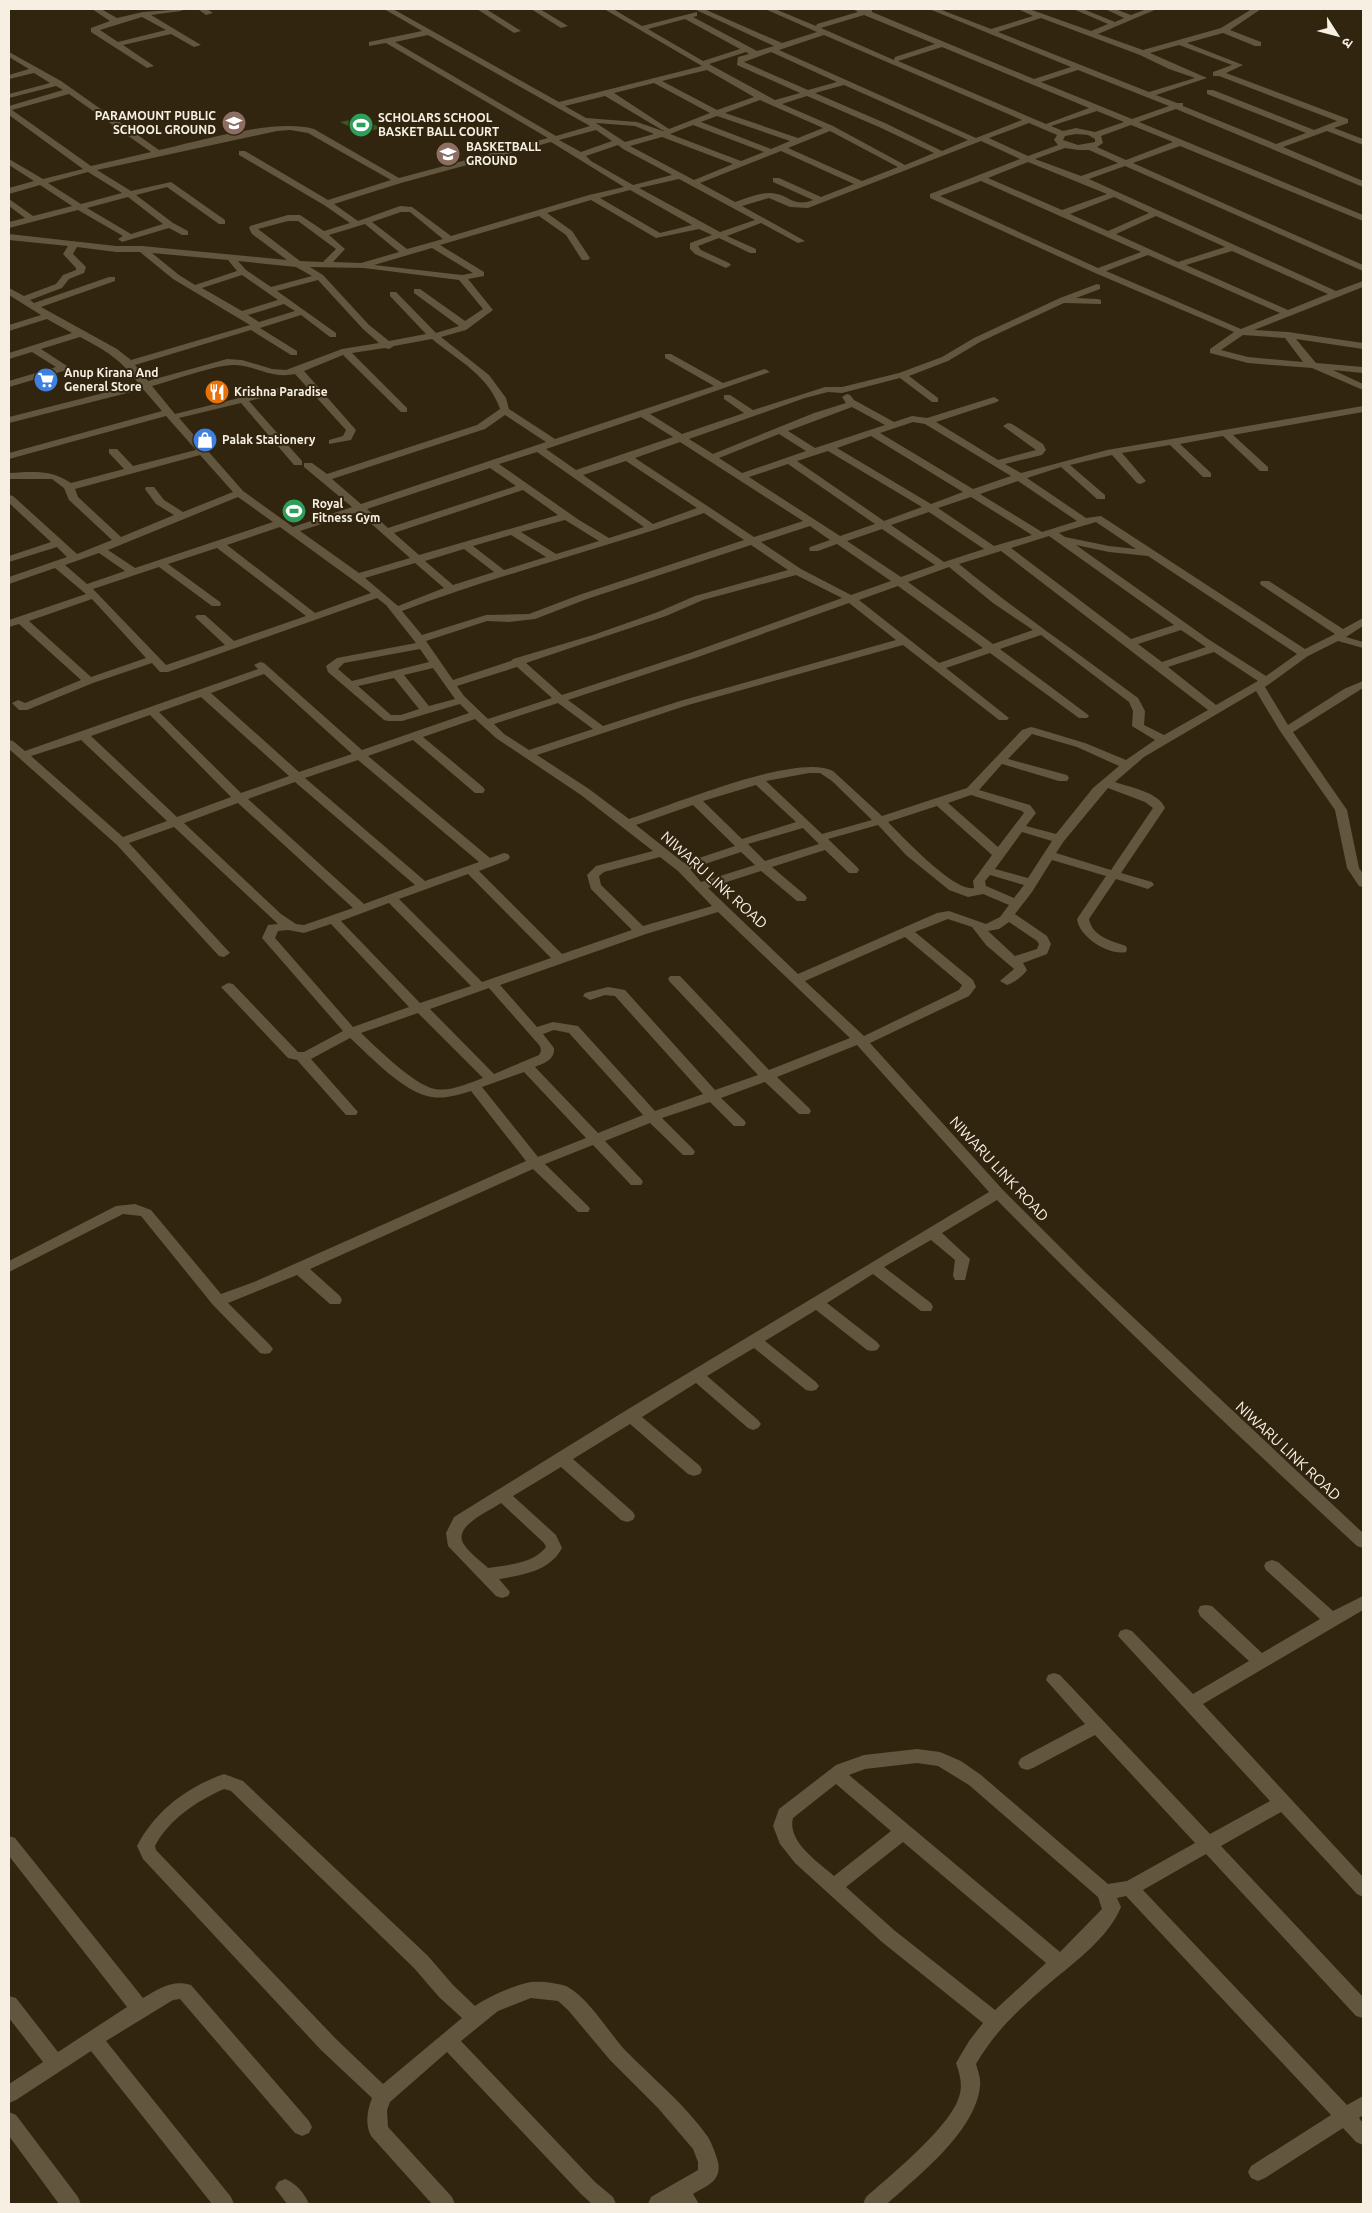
<svg xmlns="http://www.w3.org/2000/svg" width="1372" height="2213" font-family="Ubuntu,'Noto Sans Devanagari',sans-serif">
  <rect width="100%" height="100%" fill="#312510"/>
  <path fill="#3b581d" d="M360,118l21,10 -18,5 -23,-11z"/>
  <g fill="none" stroke-linecap="round" stroke-linejoin="round">
    <g fill="#63563f" fill-rule="evenodd">
      <path d="M92,9h9l16,9 26,-6 42,-3 -4,2 -30,4 50,30 -7,2 -23,-13 -48,11 31,21 -7,2 -56,-36v-4l19,-7zM142,17l24,13 -48,12 -18,-12z"/>
      <path d="M198,9h9l6,4 -7,2z"/>
      <path d="M384,9h9l166,93 143,-36 -98,-57h9l29,17 55,-14v4l-4,1 64,34 17,-5 -80,-37h10l78,34 35,-11 -52,-23h10l41,17 1,-2 41,-12 -5,-3h19v3l162,67 37,-12 -142,-58h10l52,20 42,-13 -15,-7h11l62,22 17,-7 -35,-15h10l32,13 9,-4 -19,-9h10l16,6 16,-6h10l-59,25 45,16 78,-22 31,-19h9l-31,21 31,12v4h-6l-32,-13 -36,10 56,22 -17,8 122,46v4l-14,5 29,11v6l-36,-14 -44,16 80,34v6l-187,-78 -37,13 224,93v6l-183,-75 -47,17 230,102v6l-238,-105 -36,13 247,112 27,-10v6l-109,43 34,2 75,11v6l-67,-10 20,24 47,4v6l-30,-3 30,14v6l-51,-22 -64,-5 -38,-10v-4l24,-17 -139,-59 -165,-75v-4l90,-35 -39,-18 -173,67 -18,-1 -21,-9 -27,8 63,35 -7,2 -37,-20 -34,13 29,13v4h-6l-31,-15 -21,8 3,4 28,13 2,2 -5,3 -31,-14 -5,-5v-6l22,-8 -13,-6 -43,9 -65,-38 -44,13 25,18 18,27 -2,2h-6l-16,-25 -27,-19 -99,29 44,27v4l-16,3 25,31 -27,20 -25,7 48,38 17,23 3,11 46,30 159,-53 -49,-28v-4h6l52,29 42,-14 5,3 -120,42 32,20 62,-21 -20,-14v-4h6l23,15 72,-23h17l57,-14 43,-16 32,-19 86,-40 37,-14 3,1v4l-24,9 22,1 3,1v4l-37,-1 -84,39 -32,19 -39,15 29,22v4h-6l-32,-24 -58,15 -14,-1 -23,6 -116,41 24,15 101,-41 32,-10 -4,-6 5,-3 3,1 4,5 40,22 18,-6 15,2 67,-21 5,3 -2,2 -61,20 62,38 38,-10 -33,-24 5,-3 4,1 31,20 3,6 -4,5 -37,9 16,9 86,-23 256,-44v6l-130,23 35,32v4h-8l-37,-35 -43,8 31,29v4h-8l-33,-32 -48,8 24,28 -5,3 -4,-1 -25,-28 -42,10 35,30v4h-8l-36,-32 -34,11 59,40 15,-2 204,133 30,-15 -74,-49 -1,-2 1,-2h8l74,48 20,-11v8l-17,11 17,5v6l-25,-7 -30,15 -43,31 23,38 56,-36 19,-8v7l-70,44 54,78 12,58 4,6v13l-4,-1 -12,-18 -12,-58 -55,-79 -24,-40 -112,66 -29,25c14,5 44,10 50,26l-44,65 31,9 2,3 -6,4 -32,-10 -27,40c3,17 22,22 37,27l1,3 -1,3c-17,4 -47,-15 -49,-33l29,-43 -54,-16 -20,32 -17,22 32,22 4,8 -4,10 -24,9 4,7c-4,6 -13,13 -20,15l-7,-4 14,-12 -28,-24 -14,-18 -24,-8 -33,13 58,48 3,7 -7,9 -99,47 133,147 84,84 276,259v15l-6,-2c-122,-113 -243,-227 -360,-346l-55,33 28,26 -5,21h-10l-2,-4 2,-16 -24,-20 -47,27 47,36 2,4 -2,4h-10l-48,-37 -46,29 50,39 3,4 -3,4 -5,1 -5,-1 -51,-40 -51,31 51,41 3,4 -3,4 -5,1 -5,-1 -52,-42 -47,28 51,44 3,4 -3,4 -5,2 -5,-2 -52,-45 -54,34 58,49 2,4 -2,4 -6,2 -6,-2 -58,-50 -57,35 60,53 2,4 -2,4 -6,2 -6,-2 -60,-53 -48,29 43,39 6,13c-12,23 -39,27 -63,31l11,13 -2,4 -6,2 -6,-2 -48,-50 -2,-13 8,-16 171,-106 364,-219 -132,-147 -80,32 32,31 2,3 -2,3h-10l-34,-32 -44,16 23,22 2,3 -2,3h-10l-24,-24 -48,16 31,31 2,3 -2,3h-10l-33,-32 -45,18 36,38 2,3 -2,3h-10l-38,-40 -48,19 43,42 2,3 -2,3h-10l-45,-43 -223,100 30,27 2,4 -2,4h-10l-33,-29 -69,28 42,42 3,4 -3,4 -5,1 -5,-1 -47,-48 -72,-89 -18,-2 -114,58v-11l107,-55 19,-2 16,6 70,84 33,-12 272,-121 -55,-70c-13,4 -26,8 -39,6 -27,-3 -62,-41 -82,-59l-39,21 47,53 -2,3h-10l-49,-55 -9,-2 -67,-71 7,-4 5,1 65,68h6l39,-21 -81,-93 6,-13 10,-1 -104,-97 -45,16 101,110 -6,4 -5,-1 -102,-111 -108,-96v-9l4,1 12,10 233,-82 -4,-4 6,-3 4,1 98,87 107,-37 -9,-9 -58,17h-14l-4,-1 -56,-48 -2,-6 11,-8 79,-15 -30,-38 -9,-7 -209,74h-8l-8,-9 -59,20 -66,27h-8l-7,-7 6,-3 7,3 56,-23 -62,-56 -10,3v-7l77,-26 -31,-26 -46,16v-7l58,-20 -10,-10 -48,15v-6l42,-14 -42,-39v-8l4,1 64,58 35,-14 -43,-40 -5,-12 -12,-9h-43v-6c24,-1 41,-4 62,10l53,-14 -15,-16v-4h8l16,17 63,-16 -30,-34 -157,43v-6l153,-42 -19,-22 -134,34v-6l130,-33c-19,-25 -32,-33 -59,-47l-39,12 26,17v4l-58,17v-6l47,-14 -24,-15 -23,7v-6l63,-20 -25,-14 -38,12v-6l32,-10 -32,-20v-7l15,8 32,-12 7,-9 13,-5v-2l-13,-14 5,-8 -59,-6v-6l107,12h26l145,14 -35,-26 -3,-6 1,-2 38,-11h12l24,16 26,-8 -26,-18 -85,-50v-4h6l83,49 63,-20 -83,-47 -18,-3 -13,1 -180,39 34,21 40,-9 54,38v4h-6l-52,-37 -31,8 37,28 15,8v4h-6l-13,-7 -47,14 -4,-3 5,-3 -45,-26 -69,18v-6l16,-4 -16,-12v-7l24,17 39,-10 -32,-21 -31,9v-6l25,-7 -25,-16v-6l34,20 40,-10 -74,-54v-9l54,-16 -7,-4 -47,12v-4l41,-11 -16,-10 -25,6v-4l20,-6 -20,-12v-5l52,29 98,69c42,-9 115,-32 155,-21l85,49 149,-40 -162,-95 -17,3v-4l53,-11zM864,15l71,29 -40,13 -1,3 -73,-32zM1041,18l99,37 29,14 26,9 -46,14 -151,-60zM685,19l55,30 -37,12 -55,-32zM428,35l162,91 -34,10 -161,-94zM824,35l198,85 -46,18 -197,-88zM1179,45l53,20 -19,7v4h6l118,45 -23,9 -101,-40h-6v4l99,39 -30,11 -93,-38v-3h-6l-21,-8 51,-17 -57,-25zM942,47l147,61 -43,16 -148,-63zM746,52l3,2 -11,3 -1,8 63,28 -25,7 -66,-36zM771,52l66,30 -29,8 -64,-28zM707,70l47,27 -37,13 -55,-29zM1078,70l91,36 -37,13 -91,-37zM654,83l56,30 -41,16 -55,-36zM844,85l124,55 -26,11 -57,-28 -70,-30zM69,94l82,58 -60,14 -79,-56zM605,96l57,34h2l-1,1 -26,-9 -51,-4 -21,-12zM807,96l72,31 55,26 -29,12 -72,-39 -51,-22zM760,100l63,28 -25,10 -73,-25zM1097,111l27,11 -29,10 -19,-4 -13,3 -12,-5zM717,116l73,25 -19,8 -70,-27zM596,123l39,3 19,8 -29,8zM1029,123l28,12 -3,5 4,5 -30,11 -39,-18zM693,125l71,27 -23,9 -71,-27zM1131,125l42,17 -47,18 -29,-13 6,-4 -2,-7zM596,130l16,11 -31,11 -22,-12zM830,131l68,36 -36,14 -74,-33zM1076,134l12,1 7,4v3l-17,3 -15,-5 2,-4zM662,137l71,27 -39,16 -64,-34zM551,142l73,45 -35,8 -138,41 -39,-29 -12,-1 -42,15 -24,-17 67,-21zM618,145l5,4 49,26 -39,10 -42,-24 -5,-5zM1065,148l13,2h11l29,13 -37,13 -46,-17zM781,151l73,33 -33,13 -42,-19h-6v4l40,18c-21,8 -24,-6 -42,-7 -10,-1 -26,6 -36,9l-35,-19zM1028,162l79,32 -45,16 -74,-32zM88,172l34,21 -41,11 -33,-21zM679,179l76,41 -35,12 -81,-44zM981,181l160,71 -43,16 -158,-72zM630,190l62,35 -32,8 -60,-35zM128,197l35,27 -32,10 -44,-26zM1114,197l35,16 -41,18 -38,-17zM401,212h9l33,27 -36,10 -35,-27zM1156,216l69,31 -47,15 -62,-28zM288,221h10l38,28 -13,13 -23,-1 -42,-32zM365,224l34,28 -38,11 -28,-1 12,-13 -16,-14zM77,247l39,5h24l33,27 77,46 -119,35 -14,-11 -76,-42 74,-26v-4h-6l-75,26 -4,-3 32,-12 7,-9 15,-6 2,-6 -13,-13zM432,248l41,25 -11,2 -88,-10zM1232,251l96,43 -40,16 -102,-45zM152,253l76,7 9,11 -42,14 -16,-10zM1148,255l132,58 -39,16 -135,-58zM238,261l58,6 16,9 -41,11 -25,-17zM310,267l54,1 95,12 24,29 -18,12 -45,-32h-6v4l45,33 -23,7 -40,-41h-6v4l36,38 -37,7 -20,-16 -46,-50zM242,275l36,25 -36,11 -40,-23zM318,280l45,49 16,14 -37,6 -56,21 -14,-1 -30,-9 -15,-1 -79,22 -13,-16 116,-35 40,25h6v-4l-37,-23 41,-13 29,22h6v-4l-59,-42zM284,304l11,7 -36,11 -11,-7zM1243,335l42,3 18,24 -55,-5 -27,-7zM432,339c26,21 57,37 68,70l-23,16 -150,49 -15,-11h-8v4l48,40 -59,20 -50,-36 -64,-73 62,-15 53,62h8v-4l-53,-60 33,-8v-4l-3,-1 -104,26 -23,-28c19,-5 65,-22 83,-21 23,1 35,14 60,9l51,56 -3,6 -14,4v4l22,-4 5,-10 -52,-59 39,-16 58,57h6v-4l-55,-55 33,-5 4,1 5,-3zM852,407l33,18 -70,23 -27,-17zM505,415l41,27 -185,62 -29,-25 153,-50zM641,417l32,20 -97,33 -30,-21zM913,422l12,2 86,52 -38,13 -93,-56zM779,434l27,17 -64,22 -23,-15zM871,436l92,56 -32,12 -94,-56zM680,442l123,79 -49,16 -119,-79zM828,451l94,56 -38,14 -87,-60zM537,452l107,75 -35,11 -30,-18 -80,-56zM200,455l33,37 -50,20 -19,-12 -10,-13h-8l-1,2 11,15 18,11 -53,22 -43,-40 -3,-8zM626,461l71,47 -44,16 -70,-49zM788,464l87,60 -35,12 -91,-59zM490,468l26,18 -128,42 -21,-19zM1018,481l59,40 -35,11 -62,-38zM523,490l35,25 -139,40 -25,-22zM238,497l35,25 -138,46 -27,-18zM971,497l61,38 -38,11 -56,-38zM358,512l52,46 -51,15 -59,-42zM929,512l55,37 -40,13 -53,-37zM704,513l40,27 -165,55 -50,19 -43,1 -64,20 -20,-24c100,-38 201,-62 302,-98zM565,520l34,21 -43,13 -35,-22zM1096,522l40,27 -27,-3 -44,-9 -6,-4zM810,526l20,14 -20,7 -1,2 1,2h8l19,-7 54,37 -40,14 -50,-26 -40,-27zM280,527l91,66 -56,20 -88,-68zM882,529l53,36 -34,12 -54,-36zM511,535l35,22 -42,13 -31,-24zM1049,536l125,89 -43,14 -120,-91zM751,545l37,25 -93,26 -37,16 -65,23 -80,24 -2,2 -58,19 -27,-39 61,-20 22,1 26,-3 52,-20zM1076,545l33,7 39,4 149,98 -31,22 -58,-37zM217,548l89,68 -72,25 -29,-26h-8l-2,2 2,2 28,26 -59,20 -73,-76 66,-22 53,39h8l1,-2 -1,-2 -52,-38zM464,549l30,23 -41,13 -28,-24zM1001,551l207,159 -44,25 -20,-10 1,-14 -7,-13c-60,-45 -122,-87 -179,-134zM99,553l26,18 -38,13 -22,-19zM415,563l29,25 -46,18 -33,-28zM949,567l44,36 40,27 -40,14 -85,-62zM796,575l46,23 -152,55 -128,42 -36,-32 140,-47 37,-16zM898,586l85,62 -44,15 -80,-63zM92,599l54,59 -55,19 -62,-56zM849,603l47,37 -216,61 -77,25 -35,-26 130,-43zM1181,630l25,17 -44,15 -24,-18zM1041,635l88,67 4,9 -1,15 23,14 -29,20 -41,-17 -50,-15 -4,-1 -9,3 -55,58 -85,28 -49,-45c-36,-19 -163,35 -204,48l-40,-30 -52,-34 151,-50 215,-60 96,75h8l2,-2 -63,-50 44,-15 89,65h8l2,-2 -2,-2 -87,-65zM420,649l9,13 -77,19 -14,-12 6,-6zM1214,652l44,29 -42,24 -48,-38zM517,667l35,31 -64,21 -24,-23 -7,-10zM433,668l22,31 -26,7 -25,-31zM264,674l88,80 -53,18 -88,-79zM394,678l25,31 -18,6h-10l-33,-29zM201,697l88,79 -48,17 -82,-81zM558,703l35,26 -64,21 -25,-16 -10,-10zM150,715l81,82 -54,20 -86,-81zM475,719l21,19 85,57 72,56 -57,15 -9,9 4,14 41,41 -70,24 -83,-83 29,-11 2,-3 -2,-3 -4,-1 -14,5 -122,-102 45,-16 62,53h8l2,-3 -2,-3 -60,-50zM1032,734l45,13 42,19 -26,22 -37,46 -30,-8 10,-13 -6,-8 -51,-15 23,-26 57,17h8l2,-3 -2,-3 -59,-16zM81,740l86,81 -44,16 -92,-81zM358,760l121,102 -54,19 -120,-103zM809,773h11l12,8 40,39 -50,14 -56,-53zM295,782l120,103 -51,19 -116,-105zM756,785l40,37 -54,17 -39,-38zM1108,788l37,14 8,6 -42,62 -55,-17 8,-12zM971,795l51,16 2,2 -26,34 -50,-44zM238,803l115,105 -49,17 -8,-1 -15,-10 -97,-91zM693,805l42,41 -51,17 -48,-38zM937,806l55,49 -19,26 1,7c-20,4 -71,-51 -86,-66zM878,825l28,30 43,35 19,7 15,-3 26,11 -9,12 -14,7 -37,-13 -12,2 -139,61 -90,-86 53,-17 36,30h8l2,-3 -2,-3 -33,-28 53,-17 24,23h8l2,-3 -2,-3 -29,-28zM803,828l16,16 -54,17 -17,-17zM1022,832l30,9 -24,37 -33,-9zM741,852l14,13 -54,17 -11,-13zM660,857l18,14 34,35 -69,20 -42,-41 -2,-9 5,-4zM468,874l83,84 -69,24 -83,-83zM990,875l34,10 -10,13 -28,-12 -1,-5zM389,903l82,83 -51,17 -79,-82zM718,912l132,126 -81,32 -89,-94h-10l-2,3 2,3 88,93 -43,15 -90,-100 -17,-3 -23,6 -2,3 7,4 15,-5 10,1 88,98 -48,17 -77,-85 -25,-4 -16,5 -37,-42 146,-51zM1009,922l28,19 2,3 -2,5 -22,7 -27,-25 11,-2zM331,924l78,83 -56,20 -78,-89 3,-7 10,-1 16,3zM905,937l57,48 -3,5 -95,46 -59,-55zM489,988l51,58 1,5 -2,4 -45,19 -64,-65zM418,1013l65,65c-14,5 -33,14 -48,11 -21,-4 -58,-41 -74,-56zM554,1030l15,3 74,82 -45,18 -63,-66c9,-4 20,-7 19,-19l-11,-14zM524,1072l62,66 -48,19 -56,-70zM501,1503l43,40 2,4c-13,17 -39,18 -58,21 -7,-7 -20,-16 -25,-25 -9,-18 27,-32 38,-40z"/>
      <path d="M477,9h9l35,22 -7,2z"/>
      <path d="M531,9h9l28,17 -7,2z"/>
      <path d="M1272,1560l6,2 55,49 30,-15v14l-160,94 160,173v20l-6,-3 -76,-82 -60,34 142,151v21l-7,-2 -150,-162 -63,36 204,215 16,-9v19l-4,3 4,5v22l-7,-3 -13,-14 -78,50 -7,3 -7,-3 -3,-6 3,-6 80,-51 -205,-219 -9,2 4,9c-13,31 -45,54 -70,75 -29,24 -56,49 -75,82 2,7 5,15 4,22 -4,45 -62,90 -93,118h-24l3,-7c24,-21 84,-70 93,-100 4,-12 1,-22 -3,-34l13,-22 14,-18 -101,-81 -87,-79 -15,-19 -7,-18 6,-17 57,-44 28,-10 53,-6 23,3 21,9 20,14 127,109 19,-3 68,-38 -100,-108 -62,33 -6,2 -6,-2 -3,-5 3,-5 64,-34 -39,-44 2,-5 6,-2 6,2 150,159 60,-33 -152,-165 2,-5 6,-2 6,2 61,63 56,-33 -49,-45 -2,-5 2,-5 6,-1 6,1 50,47 58,-34 -54,-49 -2,-4 2,-4zM917,1763l21,3 31,19 129,112 4,12 -42,43 -211,-177 16,-6zM836,1784l55,47 -57,45c-16,-14 -47,-34 -41,-58zM903,1842l143,121 -51,47 -101,-80 -48,-43z"/>
      <path d="M224,1774l19,7 185,175 25,29 22,21c11,-8 42,-22 56,-24 9,-1 29,1 37,5 21,12 40,44 56,62 28,29 61,55 84,88 4,7 8,17 10,25 4,19 -11,24 -25,32l6,10h-51l3,-7 47,-27v-8l-5,-13 -35,-41 -48,-48 -42,-50 -10,-9 -27,-3 -33,13 -37,30 134,141 18,15 3,7h-24l-11,-10 -134,-142 -57,50 -3,8 1,17 64,70 3,7h-23l-61,-68c-6,-12 -4,-25 1,-38l-51,-48 -178,-191 -6,-13c18,-35 50,-59 87,-72zM224,1789l7,2 183,177 25,29 23,21 -79,66 -48,-46 -179,-188 -1,-4c14,-27 42,-45 69,-57z"/>
      <path d="M9,1836l6,2 128,160c15,-9 30,-19 48,-13l118,136 3,6 -3,6 -7,3 -7,-3 -115,-134 -7,1 -67,41 125,156 3,7h-22l-121,-153 -75,49 -7,3v-19l34,-22 -34,-44v-22l7,2 42,54 69,-45 -118,-151z"/>
      <path d="M9,2112l7,3 62,82 3,7h-22l-50,-68z"/>
      <path d="M285,2179c11,4 20,15 24,25h-22l-12,-16 3,-6z"/>
    </g>
  </g>
  <defs>
    <symbol id="school-disc" viewBox="-11 -11 22 22"><circle r="9.5" fill="#8d6e63" stroke="#312510"/><path d="M0-5L7-2L0 1L-7-2ZM-4 1L0 2.5L4 1V4Q0 6-4 4Z" fill="#fff"/></symbol>
    <symbol id="stadium-disc" viewBox="-11 -11 22 22"><circle r="9.5" fill="#2e9e5b" stroke="#312510"/><path d="M0-5a6.5 5 0 1 0 0 10a6.5 5 0 1 0 0-10ZM-3.5-1.8h7v3.6h-7Z" fill="#fff"/></symbol>
    <symbol id="supermarket-disc" viewBox="-11 -11 22 22"><circle r="9.5" fill="#3f7fe0" stroke="#312510"/><path d="M-6-5.5h2.5l.6 2H6L4.5 2H-2.5L-4.4-4H-6ZM-1.5 3.2a1.3 1.3 0 1 0 .1 0ZM3 3.2a1.3 1.3 0 1 0 .1 0Z" fill="#fff"/></symbol>
    <symbol id="restaurant-disc" viewBox="-11 -11 22 22"><circle r="9.5" fill="#e8710a" stroke="#312510"/><path d="M-5-6h1v4h1v-4h1v4h1v-4h1v5L-1.5 .5V6h-2V.5L-5-1ZM5-6V6H3V1.5H1.5Q1.5-4 5-6Z" fill="#fff"/></symbol>
    <symbol id="shop-disc" viewBox="-11 -11 22 22"><circle r="9.5" fill="#3f7fe0" stroke="#312510"/><path d="M-5-2.5h2.3a2.7 3.5 0 0 1 5.4 0H5L5.5 6h-11ZM-1.5-2.5h3a1.5 2.3 0 0 0-3 0Z" fill="#fff"/></symbol>
  </defs>
  <g fill-rule="evenodd">
    <use href="#school-disc" x="220" y="109" width="28" height="28"/>
    <use href="#stadium-disc" x="347" y="111" width="28" height="28"/>
    <use href="#school-disc" x="434" y="140" width="28" height="28"/>
    <use href="#supermarket-disc" x="32" y="366" width="28" height="28"/>
    <use href="#restaurant-disc" x="203" y="378" width="28" height="28"/>
    <use href="#shop-disc" x="191" y="426" width="28" height="28"/>
    <use href="#stadium-disc" x="280" y="497" width="28" height="28"/>
  </g>
  <g text-anchor="middle" stroke-width="4" stroke-linejoin="round" paint-order="stroke">
    <g font-size="12" font-weight="bold" fill="#f6efe2" stroke="#312510" text-anchor="start">
      <text x="216" y="120" text-anchor="end">PARAMOUNT PUBLIC<tspan x="216" dy="14">SCHOOL GROUND</tspan></text>
      <text x="378" y="122">SCHOLARS SCHOOL<tspan x="378" dy="14">BASKET BALL COURT</tspan></text>
      <text x="466" y="151">BASKETBALL<tspan x="466" dy="14">GROUND</tspan></text>
      <text x="64" y="377">Anup Kirana And<tspan x="64" dy="14">General Store</tspan></text>
      <text x="234" y="396">Krishna Paradise</text>
      <text x="222" y="444">Palak Stationery</text>
      <text x="312" y="508">Royal<tspan x="312" dy="14">Fitness Gym</tspan></text>
    </g>
    <g font-size="15" fill="#f6efe2" stroke="#312510">
      <text transform="translate(714 880) rotate(42)" y="5">NIWARU LINK ROAD</text>
      <text transform="translate(999 1169) rotate(47)" y="5">NIWARU LINK ROAD</text>
      <text transform="translate(1288 1451) rotate(43)" y="5">NIWARU LINK ROAD</text>
    </g>
  </g>
  <rect width="1372" height="2213" fill="none" stroke="#f6efe2" stroke-width="20"/>
  <g transform="translate(1337 35) rotate(126)" stroke="#312510" stroke-width="4" paint-order="stroke">
  <path d="M0-4L9 19L0 12L-9 19Z" fill="#f6efe2"/>
  <text y="-8" font-size="14" font-weight="bold" text-anchor="middle" fill="#f6efe2">उ</text>
  </g>
</svg>
